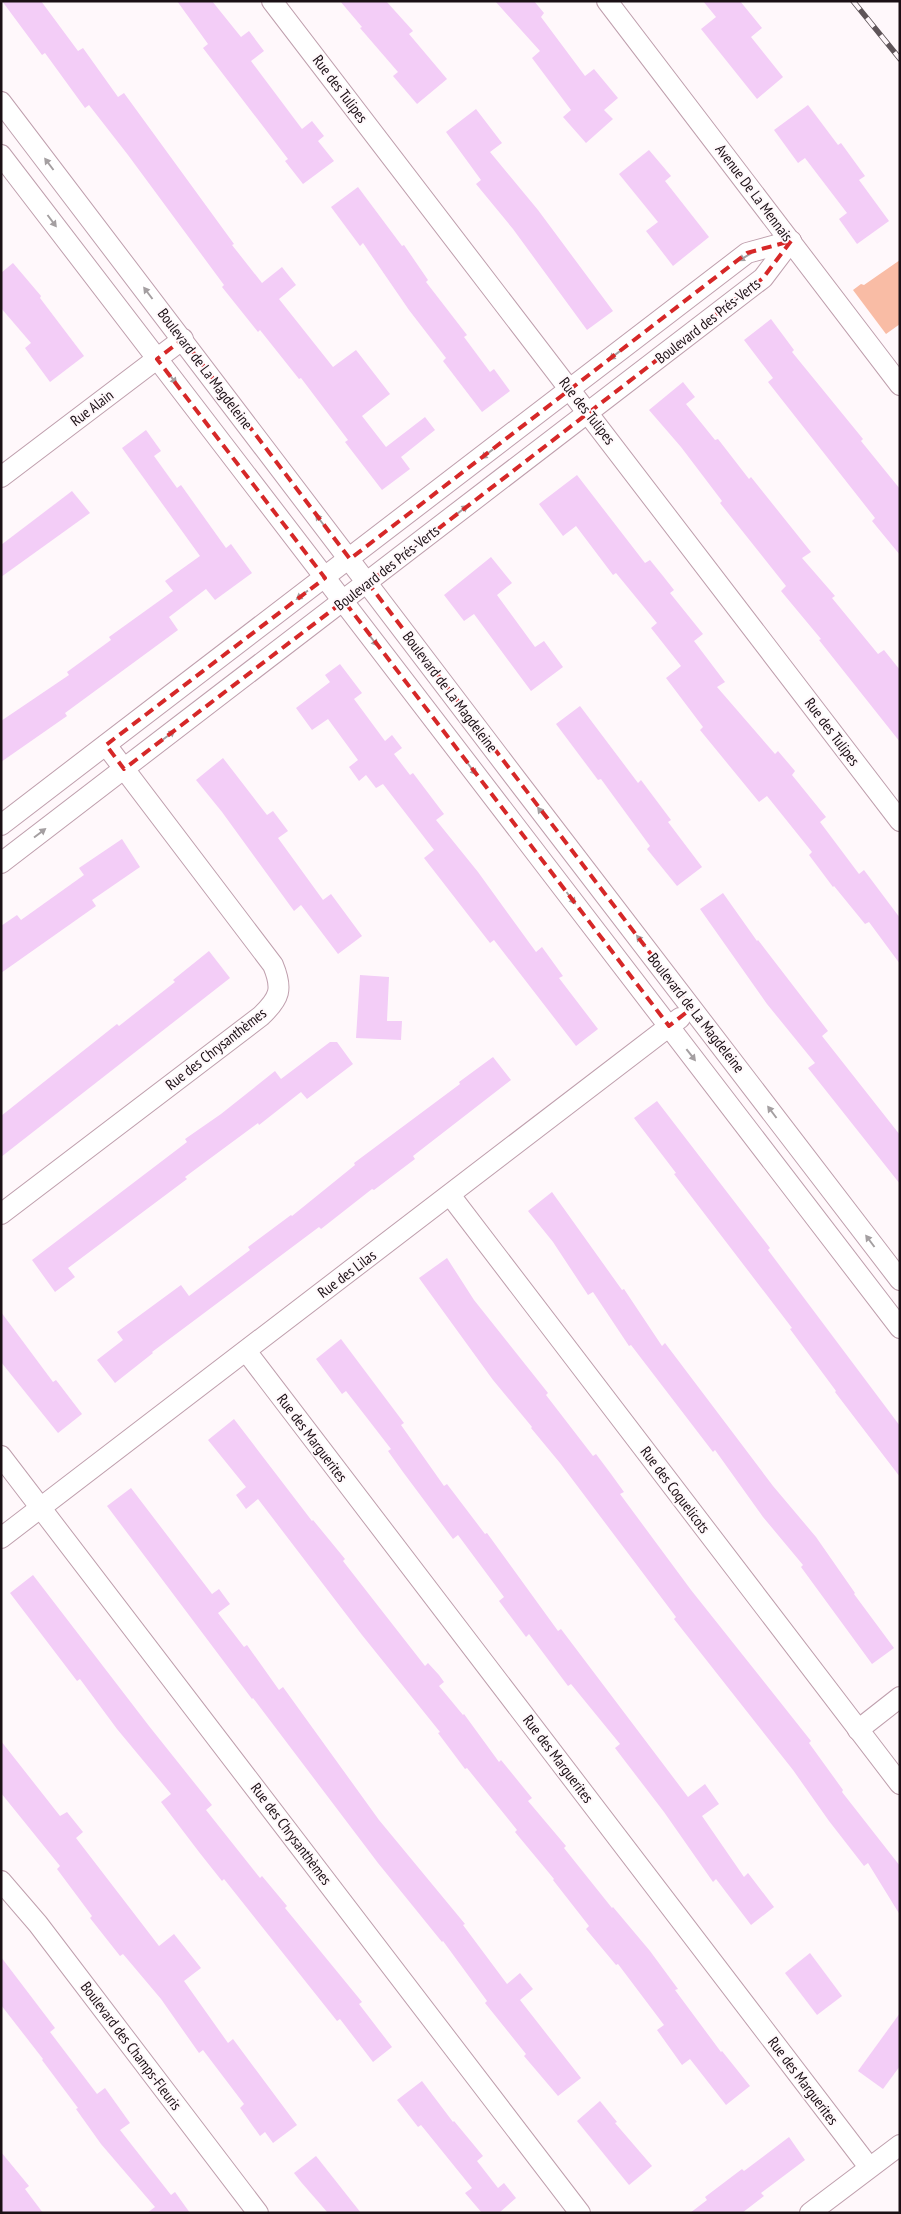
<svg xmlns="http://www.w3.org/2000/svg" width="901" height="2214" font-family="'PT Sans Narrow',sans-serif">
  <rect width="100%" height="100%" fill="#fff8fb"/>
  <path fill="#f9bca5" d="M900,260v64l-14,10 -33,-44 8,-6 3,1z"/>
  <g fill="#f3cdf7">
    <path d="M2,1h39l37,50 5,-3 35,49 6,-4 110,151 -2,1 30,38 20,-16 14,18 -17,14 54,68 23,-17 34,44 -28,22 24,31 39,-30 10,13 -34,27 9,12 -28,21 -37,-48 3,-2 -47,-62 -2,1 -39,-49 -2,2 -36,-45 2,-2 -96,-130 -39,-50 -4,3 -40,-55 -3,2z"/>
    <path d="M177,1h35l29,36 8,-6 15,20 -13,10 51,68 10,-8 12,15 -6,5 16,20 -31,23 -18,-23 3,-2 -85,-111 5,-4z"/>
    <path d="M340,1h46l27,30 -4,3 38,45 -30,25 -24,-28 5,-4 -38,-44 2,-1z"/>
    <path d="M495,1h39l10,12 -3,4 44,59 9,-7 24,29 -14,12 9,9 -27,24 -23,-26 8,-7 -39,-52 8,-7z"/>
    <path d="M703,1h37l22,27 -11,9 32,40 -26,22 -56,-70 15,-12z"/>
    <path d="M808,105l30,40 3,-2 24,33 -6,4 30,41 -32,23 -18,-25 8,-6 -42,-55 -7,5 -24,-33z"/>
    <path d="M476,109l26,34 -12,9 48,58 75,101 -26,19 -74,-101 -37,-45 5,-4 -35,-48z"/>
    <path d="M649,150l22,26 -6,5 44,56 -36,29 -27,-35 12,-9 -39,-48z"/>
    <path d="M358,187l44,59 2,-1 24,35 -2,2 41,53 -3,2 26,35 4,-3 16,22 -28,21 -39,-51 3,-3 -37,-48 -46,-67 -3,3 -29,-39z"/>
    <path d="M13,263l28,33 -1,2 44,58 -34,26 -25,-34 6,-5 -30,-35v-35z"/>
    <path d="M771,319l23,31 -2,2 71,87 -2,2 39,48v66l-28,-34 3,-3 -107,-136 5,-4 -29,-38z"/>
    <path d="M683,382l12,15 -9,7 29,36 3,-1 31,40 2,-2 60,75 -9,6 33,38 -3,2 46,56 6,-4 16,20v72l-81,-102 2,-1 -40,-48 5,-5 -66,-83 2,-2 -41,-54 -32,-37z"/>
    <path d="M146,430l15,21 -7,5 23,32 4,-3 45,63 5,-4 21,29 -37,27 -9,-11 -37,28 9,13 -113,83 2,3 -66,46v-41l68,-46 -2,-3 44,-32 -2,-3 64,-46 -8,-10 35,-25 -78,-108z"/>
    <path d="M577,475l68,88 5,-3 13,16 11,14 -4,3 33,41 -9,7 31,41 -8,5 58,67 3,-3 17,20 -3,4 34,42 -6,5 39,52 5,-4 36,48v46l-31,-42 -4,2 -31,-38 -1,1 -24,-32 3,-3 -45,-56 -8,6 -59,-72 3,-3 -37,-49 15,-12 -30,-38 6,-5 -41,-50 -3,2 -37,-49 -13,10 -24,-32z"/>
    <path d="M72,491l18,22 -89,64v-32z"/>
    <path d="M491,557l21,26 -15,12 38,52 9,-6 19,26 -32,24 -57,-77 -10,7 -20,-26z"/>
    <path d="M340,664l22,29 -8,6 31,42 7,-6 10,13 -8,6 16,21 3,-2 31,41 -8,6 42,52 58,80 6,-5 21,29 -4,2 39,51 -22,17 -82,-106 -4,3 -66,-85 10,-8 -51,-66 -7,4 -10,-13 -7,6 -10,-14 9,-7 -30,-41 -16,11 -16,-22 34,-26 -5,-7z"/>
    <path d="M580,706l58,77 3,-3 30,40 -3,2 34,45 -25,19 -30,-37 3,-3 -49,-67 -3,1 -42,-56z"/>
    <path d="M223,758l44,57 6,-4 15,20 -10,7 45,62 8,-6 31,42 -24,18 -37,-49 -7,6 -72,-99 -26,-32z"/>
    <path d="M122,839l18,28 -48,33 4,6 -95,67v-47l16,-11 4,5 63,-45 -5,-7z"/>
    <path d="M723,893l34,48 1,-1 70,91 -6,5 78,99v49l-92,-116 7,-5 -48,-59 -67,-95z"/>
    <path d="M209,951l21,27 -229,179v-41l116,-92 2,2 56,-44 -2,-2z"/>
    <path d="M360,975l29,2 -2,44h15l-1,19 -45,-2z"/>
    <path d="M330,1042h7l16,22 -46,35 -6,-7 -42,33 -1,-2 -73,54 2,2 -119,89 7,9 -20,15 -23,-32 155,-118 -2,-3 36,-25 54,-43 6,8z"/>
    <path d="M493,1057l18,23 -98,76 2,3 -41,31 -2,-1 -51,40 -2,-2 -167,125 1,1 -38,30 -18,-23 26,-20 -6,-8 64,-47 8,11 61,-46 -2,-3 43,-32 1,1 63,-51 -1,-2 106,-79 -1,-2z"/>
    <path d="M657,1101l113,147 -2,2 132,176v51l-65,-85 1,-1 -46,-62 2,-1 -118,-154 2,-1 -42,-55z"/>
    <path d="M552,1192l70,98 2,-1 38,57 3,-3 108,143 43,51 39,56 -1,1 40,54 -22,16 -71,-97 2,-2 -40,-48 -48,-67 -2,2 -82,-107 -2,1 -36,-54 -5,3 -35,-53 -25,-31z"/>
    <path d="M447,1258l27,42 74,93 -2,2 47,61 3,-2 15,20 13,18 -4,2 71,96 120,151 -2,2 34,47 -1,2 58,74v49l-32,-52 -4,3 -35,-45 -36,-51 -119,-151 2,-2 -116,-154 -29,-35 1,-1 -39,-47 -74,-102z"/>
    <path d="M1,1312l52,70 3,-2 26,34 -24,19 -57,-71z"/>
    <path d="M341,1339l63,84 -3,2 43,61 3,-2 38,50 2,-1 71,98 3,-2 127,168 17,-13 14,20 -17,12 42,61 4,-4 26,34 -23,18 -35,-46 -3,3 -49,-70 -49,-64 5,-4 -49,-60 -3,2 -39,-52 -3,3 -27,-36 5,-4 -46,-62 -5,4 -50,-67 -15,-21 3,-2 -24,-31 -21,-27 -4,3 -26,-35z"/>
    <path d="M234,1419l78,102 1,-1 32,39 -2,2 82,105 3,-3 11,12 5,7 -5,4 24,29 1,-1 35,48 2,-2 31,38 -4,3 38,45 -2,2 48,60 1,-1 37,44 28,38 -3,1 46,62 1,-1 28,35 -24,19 -36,-46 -8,6 -25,-35 7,-5 -46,-61 -2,1 -30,-36 3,-3 -36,-46 1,-1 -39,-47 2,-2 -50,-62 -2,1 -27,-36 2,-1 -78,-97 -104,-136 -12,10 -10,-14 10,-8 -38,-47z"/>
    <path d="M131,1488l81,106 7,-5 11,15 -12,9 26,34 3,-2 32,45 4,-3 96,133 86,104 -2,1 44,59 13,-11 13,16 -13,11 61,78 -23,18 -34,-40 2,-2 -41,-51 2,-2 -44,-60 -1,1 -64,-79 -125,-165 -1,1 -145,-193z"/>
    <path d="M33,1575l116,151 63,79 -6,5 54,68 2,-2 25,30 -2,2 77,94 -3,2 33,43 -19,15 -33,-43 -3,2 -113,-142 -2,2 -23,-29 -38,-50 10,-8 -54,-65 -37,-50 -3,2 -67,-88z"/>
    <path d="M1,1741l59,75 7,-4 16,20 -7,6 83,108 15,-12 27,34 -17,13 44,62 5,-4 64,86 -24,18 -8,-11 -5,4 -20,-28 4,-4 -41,-54 -4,3 -38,-54 -38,-45 -3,2 -30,-38 2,-2 -35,-47 3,-3 -59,-73z"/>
    <path d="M810,1953l32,43 -25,19 -32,-42z"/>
    <path d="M1,1957l54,71 -5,4 47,62 8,-6 25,35 -10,7 51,65 4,-3 15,21h-43l8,-6 -54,-63 -25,-35 2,-1 -36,-48 1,-1 -42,-54z"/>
    <path d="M900,2013v53l-17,23 -25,-18z"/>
    <path d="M422,2081l31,41 1,-1 29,35 -6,5 21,27 6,-5 12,15 -17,15h-17l-17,-20 7,-5 -51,-63 -3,2 -21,-27z"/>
    <path d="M600,2101l17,21 -2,1 37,43 -23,19 -52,-64z"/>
    <path d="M789,2137l16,23 -44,33 3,3 -22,17h-52l17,-13 -2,-3 37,-28 2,2z"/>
    <path d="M1,2152l28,34 -4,3 18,24h-42z"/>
    <path d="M316,2156l45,57h-33l-27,-31 -7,-9z"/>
  </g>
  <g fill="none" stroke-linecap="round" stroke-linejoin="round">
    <defs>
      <g id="street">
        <path d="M272,1l628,820"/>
        <path d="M607,1l293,384"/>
        <path d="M1,102l515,677 384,501"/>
        <path d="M1,155l899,1173"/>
        <path d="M1,477l182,-138"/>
        <path d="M1,825l746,-572 44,-12"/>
        <path d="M1,863l762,-585 28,-37"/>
        <path d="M450,1195l450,589"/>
        <path d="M1,1214l260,-198c19,-18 22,-27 12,-51l-167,-220"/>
        <path d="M246,1351l623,816"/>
        <path d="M1,1456l579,757"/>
        <path d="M1,1538l679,-520"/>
        <path d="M858,1730l42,-33"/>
        <path d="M1,1881l37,43 220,289"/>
        <path d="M810,2213l90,-68"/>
      </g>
    </defs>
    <use href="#street" stroke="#bf9fad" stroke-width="22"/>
    <use href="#street" stroke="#fff" stroke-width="20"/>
    <defs>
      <path id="rail" d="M853,1l47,58"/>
    </defs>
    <use href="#rail" stroke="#5f5559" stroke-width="5.5"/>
    <use href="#rail" stroke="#fff8fb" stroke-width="4" stroke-dasharray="11" stroke-linecap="butt"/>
  </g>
  <defs><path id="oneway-solid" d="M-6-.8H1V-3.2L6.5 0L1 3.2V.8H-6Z" transform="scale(1.25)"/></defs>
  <g fill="#a49fa1">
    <use href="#oneway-solid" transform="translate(49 164) rotate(-127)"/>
    <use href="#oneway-solid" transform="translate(52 221) rotate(53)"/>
    <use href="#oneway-solid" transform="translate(745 257) rotate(149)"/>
    <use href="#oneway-solid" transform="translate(148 293) rotate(-127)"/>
    <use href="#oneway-solid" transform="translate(615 355) rotate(142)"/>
    <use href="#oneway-solid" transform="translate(172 378) rotate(52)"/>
    <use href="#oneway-solid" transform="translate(487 454) rotate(142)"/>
    <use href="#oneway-solid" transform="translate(462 510) rotate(-38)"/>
    <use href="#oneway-solid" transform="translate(320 520) rotate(-127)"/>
    <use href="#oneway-solid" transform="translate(302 595) rotate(143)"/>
    <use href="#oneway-solid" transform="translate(373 640) rotate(53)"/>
    <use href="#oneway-solid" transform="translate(169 735) rotate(-37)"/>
    <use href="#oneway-solid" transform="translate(472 769) rotate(53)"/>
    <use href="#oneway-solid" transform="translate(542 813) rotate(-128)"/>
    <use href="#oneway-solid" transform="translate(40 833) rotate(-37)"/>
    <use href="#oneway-solid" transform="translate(571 898) rotate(53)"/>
    <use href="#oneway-solid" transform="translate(641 941) rotate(-128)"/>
    <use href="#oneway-solid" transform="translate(691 1055) rotate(52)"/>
    <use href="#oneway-solid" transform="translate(772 1112) rotate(-127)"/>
    <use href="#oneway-solid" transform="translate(870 1241) rotate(-127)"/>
  </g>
  <path fill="none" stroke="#d62828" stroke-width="4" stroke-dasharray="10 6" stroke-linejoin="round" d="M791,241l-28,37 -395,305 324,425 -23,18 -325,-425 -220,168 -18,-24 219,-167 -168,-219 26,-20 167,220 397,-306z"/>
  <g text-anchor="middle" stroke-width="4" stroke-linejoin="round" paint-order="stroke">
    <g font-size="15" fill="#1b1015" stroke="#fff8fb">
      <text transform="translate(340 89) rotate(53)" y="5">Rue des Tulipes</text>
      <text transform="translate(754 193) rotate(53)" y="5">Avenue De La Mennais</text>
      <text transform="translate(708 321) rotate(-38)" y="5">Boulevard des Prés-Verts</text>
      <text transform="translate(205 369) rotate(53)" y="5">Boulevard de La Magdeleine</text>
      <text transform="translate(92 408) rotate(-37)" y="5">Rue Alain</text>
      <text transform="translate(587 411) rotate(52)" y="5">Rue des Tulipes</text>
      <text transform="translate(387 568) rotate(-38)" y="5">Boulevard des Prés-Verts</text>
      <text transform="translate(450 692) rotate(53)" y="5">Boulevard de La Magdeleine</text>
      <text transform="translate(832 732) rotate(53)" y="5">Rue des Tulipes</text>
      <text transform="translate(696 1013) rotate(52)" y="5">Boulevard de La Magdeleine</text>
      <text transform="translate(216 1049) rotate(-38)" y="5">Rue des Chrysanthèmes</text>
      <text transform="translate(347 1274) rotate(-37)" y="5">Rue des Lilas</text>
      <text transform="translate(312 1438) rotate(53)" y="5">Rue des Marguerites</text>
      <text transform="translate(675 1490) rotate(53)" y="5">Rue des Coquelicots</text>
      <text transform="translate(558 1759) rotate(53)" y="5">Rue des Marguerites</text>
      <text transform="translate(291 1834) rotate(53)" y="5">Rue des Chrysanthèmes</text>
      <text transform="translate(131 2046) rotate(53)" y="5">Boulevard des Champs-Fleuris</text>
      <text transform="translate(803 2081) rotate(53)" y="5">Rue des Marguerites</text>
    </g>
  </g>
  <rect width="901" height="2214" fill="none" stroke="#1b1015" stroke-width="5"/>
</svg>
